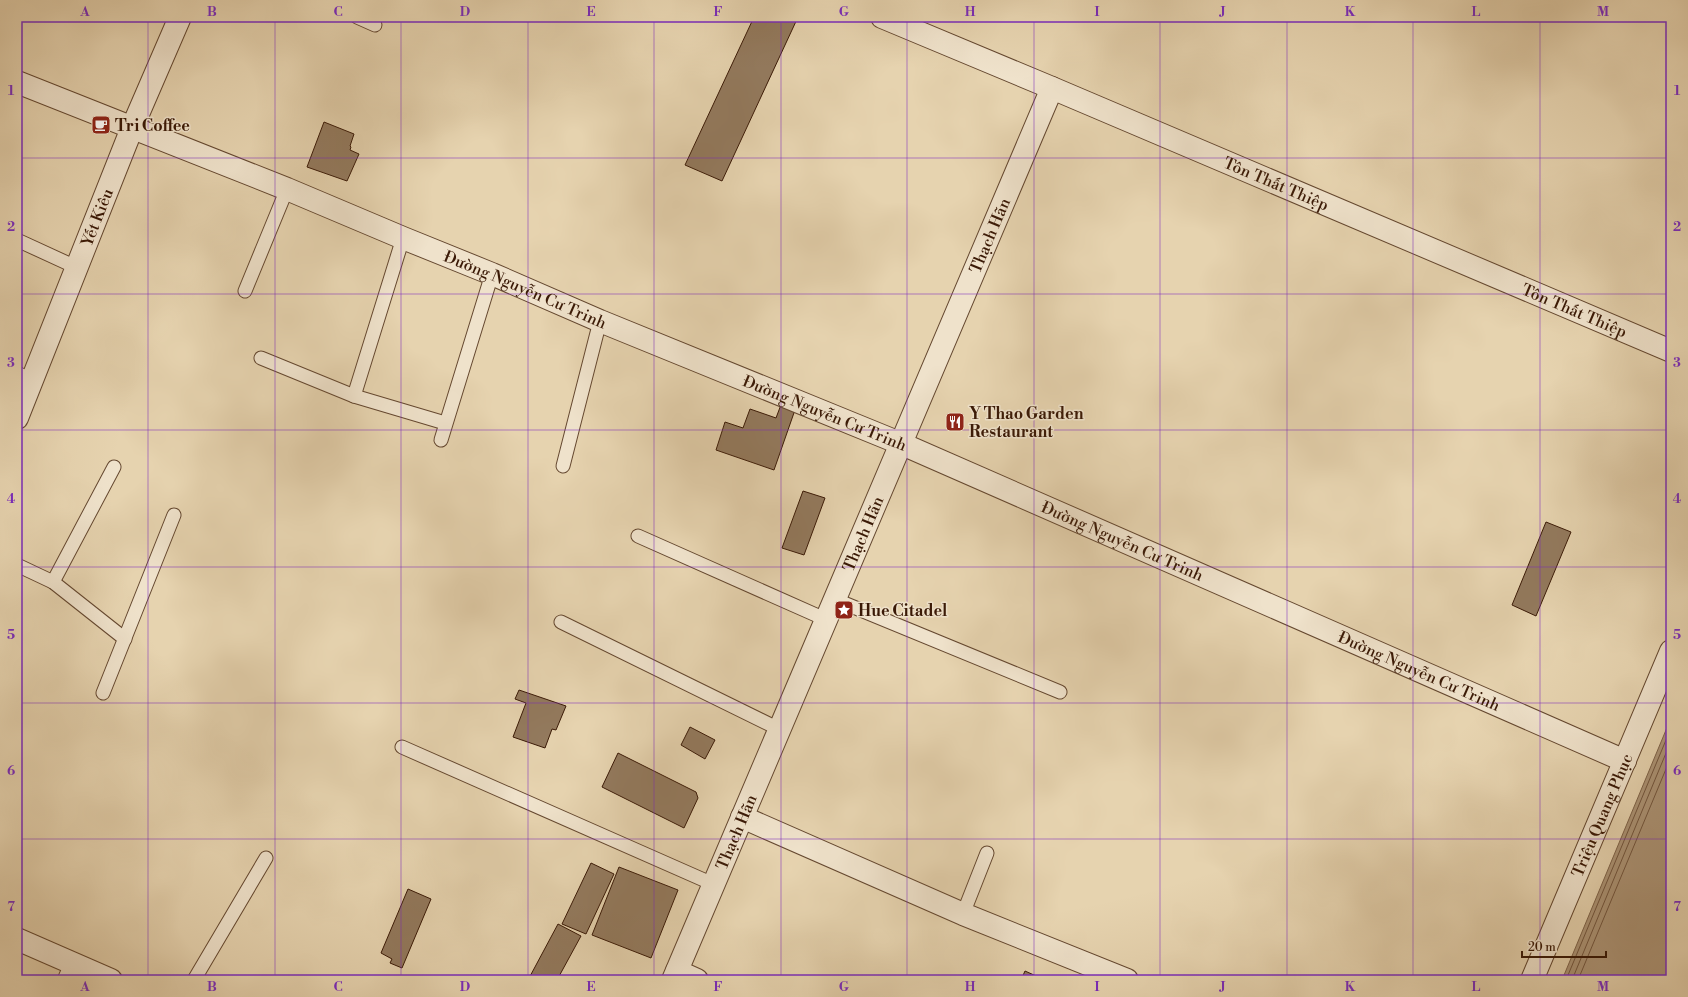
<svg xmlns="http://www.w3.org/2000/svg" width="1688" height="997" font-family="'Libre Bodoni',serif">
  <rect width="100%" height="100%" fill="#e6d3af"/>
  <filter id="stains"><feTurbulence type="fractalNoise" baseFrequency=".005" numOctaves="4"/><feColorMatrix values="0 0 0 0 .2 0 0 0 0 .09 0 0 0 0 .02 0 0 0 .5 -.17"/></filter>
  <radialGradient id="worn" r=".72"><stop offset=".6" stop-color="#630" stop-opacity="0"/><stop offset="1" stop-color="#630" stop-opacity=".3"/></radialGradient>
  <path fill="#ac9476" stroke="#7e6349" d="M1671,718v262h-109z"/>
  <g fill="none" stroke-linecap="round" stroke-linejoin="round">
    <g stroke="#73563e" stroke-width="1">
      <path d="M1566,980l105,-252"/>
      <path d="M1572,980l99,-239"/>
      <path d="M1578,980l93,-223"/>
    </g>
  </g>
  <g fill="#937a5e" stroke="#3a1906">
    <path d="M754,17h44l-76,164 -37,-16z"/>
    <path d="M324,122l30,12 -4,12 1,1 -1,3 9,4 -12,27 -40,-14z"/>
    <path d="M782,402l14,5 -22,63 -58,-20 9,-28 18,6 7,-19 26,9z"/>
    <path d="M803,491l22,7 -21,57 -22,-7z"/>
    <path d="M1546,522l25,10 -35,84 -24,-11z"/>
    <path d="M519,690l47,16 -10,24 -4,-1 -7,19 -32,-11 13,-34 -11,-4z"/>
    <path d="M690,727l25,13 -10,19 -24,-14z"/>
    <path d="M618,753l78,39 2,6 -14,30 -82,-41z"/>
    <path d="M591,863l23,11 -28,60 -24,-10z"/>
    <path d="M619,867l59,23 -27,68 -59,-23z"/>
    <path d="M408,889l23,10 -29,69 -12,-5 2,-4 -11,-6z"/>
    <path d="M558,924l23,12 -24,44h-29z"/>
    <path d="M1025,971l20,9h-24z"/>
  </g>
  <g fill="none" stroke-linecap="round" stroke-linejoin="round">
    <defs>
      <g id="service">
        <path d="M357,17l18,8"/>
        <path d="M17,240l61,28"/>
        <path d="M245,291l42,-102"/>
        <path d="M261,358l93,38 91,27"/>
        <path d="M17,373l15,7"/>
        <path d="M354,396l49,-158"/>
        <path d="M441,440l51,-166"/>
        <path d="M563,466l37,-145"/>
        <path d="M638,536l187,83"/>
        <path d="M17,565l36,17 72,57"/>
        <path d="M53,582l61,-115"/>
        <path d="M834,599l226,93"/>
        <path d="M561,622l218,107"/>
        <path d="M103,693l71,-178"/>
        <path d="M402,747l311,137"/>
        <path d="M963,914l24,-61"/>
        <path d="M64,980l8,-18"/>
        <path d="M194,980l72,-122"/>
      </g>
      <g id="minor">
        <path id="s1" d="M17,82l270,107 116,49 89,36 108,47 302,123 723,317"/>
        <path d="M742,817l221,97 164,66"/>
        <path d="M17,939l94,41"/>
        <path d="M677,971l20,9"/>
        <path id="s2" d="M673,980l379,-892"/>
        <path id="s3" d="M1532,980l139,-329"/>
      </g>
      <g id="tertiary">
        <path id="s4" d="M882,17l170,71 619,263"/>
        <path id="s5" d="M17,418l115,-290 48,-111"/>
      </g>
    </defs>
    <use href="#service" stroke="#654830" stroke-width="15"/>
    <use href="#minor" stroke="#654830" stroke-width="24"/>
    <use href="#tertiary" stroke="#654830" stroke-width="24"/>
    <use href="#service" stroke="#efe2cb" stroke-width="13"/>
    <use href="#minor" stroke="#efe2cb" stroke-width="22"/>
    <use href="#tertiary" stroke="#efe2cb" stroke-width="22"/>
  </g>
  <path fill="none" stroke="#7b2cbf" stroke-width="1" stroke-opacity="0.55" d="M148,17v963M275,17v963M401,17v963M528,17v963M654,17v963M781,17v963M907,17v963M1034,17v963M1160,17v963M1287,17v963M1413,17v963M1540,17v963M17,158h1654M17,294h1654M17,430h1654M17,567h1654M17,703h1654M17,839h1654"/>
  <defs>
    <symbol id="cafe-square" viewBox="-11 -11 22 22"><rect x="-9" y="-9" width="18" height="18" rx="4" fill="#8f2418" stroke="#efe2cb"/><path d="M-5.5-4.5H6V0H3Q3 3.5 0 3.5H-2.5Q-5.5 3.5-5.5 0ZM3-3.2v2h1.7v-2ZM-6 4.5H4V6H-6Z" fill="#fff"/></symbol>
    <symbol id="restaurant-square" viewBox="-11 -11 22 22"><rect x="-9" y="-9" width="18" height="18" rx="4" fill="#8f2418" stroke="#efe2cb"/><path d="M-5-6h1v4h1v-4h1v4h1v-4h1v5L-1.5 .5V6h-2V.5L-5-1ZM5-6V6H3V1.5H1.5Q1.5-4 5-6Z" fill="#fff"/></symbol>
    <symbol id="sight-square" viewBox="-11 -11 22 22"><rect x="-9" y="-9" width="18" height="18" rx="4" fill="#8f2418" stroke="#efe2cb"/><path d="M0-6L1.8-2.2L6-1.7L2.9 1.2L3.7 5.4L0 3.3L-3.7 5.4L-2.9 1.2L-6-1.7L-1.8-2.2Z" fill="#fff"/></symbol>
  </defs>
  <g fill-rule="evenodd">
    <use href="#cafe-square" x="90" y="114" width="22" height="22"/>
    <use href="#restaurant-square" x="944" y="411" width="22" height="22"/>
    <use href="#sight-square" x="833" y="599" width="22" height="22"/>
  </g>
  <g text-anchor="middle" stroke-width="3" stroke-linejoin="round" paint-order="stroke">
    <g font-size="16" font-weight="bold" fill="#3a1906" stroke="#efe2cb" text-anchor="start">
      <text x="115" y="131">Tri Coffee</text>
      <text x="969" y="419">Y Thao Garden<tspan x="969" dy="18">Restaurant</tspan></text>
      <text x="858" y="616">Hue Citadel</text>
    </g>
    <g font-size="16" fill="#3a1906" stroke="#efe2cb">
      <text dy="6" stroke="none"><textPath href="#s4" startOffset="428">Tôn Thất Thiệp</textPath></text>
      <text dy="6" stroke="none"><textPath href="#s5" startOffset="216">Yết Kiêu</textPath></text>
      <text dy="6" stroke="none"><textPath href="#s2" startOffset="809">Thạch Hãn</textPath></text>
      <text dy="6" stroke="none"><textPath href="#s1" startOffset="549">Đường Nguyễn Cư Trinh</textPath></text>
      <text dy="6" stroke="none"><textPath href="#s4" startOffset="752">Tôn Thất Thiệp</textPath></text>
      <text dy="6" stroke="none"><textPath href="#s1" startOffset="873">Đường Nguyễn Cư Trinh</textPath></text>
      <text dy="6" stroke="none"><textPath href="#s2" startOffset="485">Thạch Hãn</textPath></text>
      <text dy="6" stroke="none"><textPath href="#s1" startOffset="1197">Đường Nguyễn Cư Trinh</textPath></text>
      <text dy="6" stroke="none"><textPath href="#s1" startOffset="1521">Đường Nguyễn Cư Trinh</textPath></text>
      <text dy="6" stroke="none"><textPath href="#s3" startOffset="179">Triệu Quang Phục</textPath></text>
      <text dy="6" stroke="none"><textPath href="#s2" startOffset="161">Thạch Hãn</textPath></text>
    </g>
  </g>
  <rect width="1688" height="997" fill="none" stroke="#e6d3af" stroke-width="44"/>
  <path d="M1522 951v6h84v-6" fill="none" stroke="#3a1906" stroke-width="2"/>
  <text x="1528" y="951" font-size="12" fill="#3a1906" stroke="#efe2cb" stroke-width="3" paint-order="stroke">20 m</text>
  <rect x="22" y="22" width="1644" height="953" fill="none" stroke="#7b2cbf" stroke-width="1.5"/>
  <g font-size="13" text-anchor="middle" font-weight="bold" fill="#7b2cbf">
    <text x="85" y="16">A</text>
    <text x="212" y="16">B</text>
    <text x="338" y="16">C</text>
    <text x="465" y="16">D</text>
    <text x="591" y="16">E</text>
    <text x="718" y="16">F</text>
    <text x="844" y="16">G</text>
    <text x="970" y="16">H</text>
    <text x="1097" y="16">I</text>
    <text x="1223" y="16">J</text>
    <text x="1350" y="16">K</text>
    <text x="1476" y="16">L</text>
    <text x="1603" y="16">M</text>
    <text x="11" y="95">1</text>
    <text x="1677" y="95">1</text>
    <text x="11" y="231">2</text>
    <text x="1677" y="231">2</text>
    <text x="11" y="367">3</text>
    <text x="1677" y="367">3</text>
    <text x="11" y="503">4</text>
    <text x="1677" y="503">4</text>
    <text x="11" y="639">5</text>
    <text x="1677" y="639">5</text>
    <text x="11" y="775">6</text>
    <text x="1677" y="775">6</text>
    <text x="11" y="911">7</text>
    <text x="1677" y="911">7</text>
    <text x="85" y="991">A</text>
    <text x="212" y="991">B</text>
    <text x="338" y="991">C</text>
    <text x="465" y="991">D</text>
    <text x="591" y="991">E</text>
    <text x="718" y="991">F</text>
    <text x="844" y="991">G</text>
    <text x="970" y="991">H</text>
    <text x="1097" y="991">I</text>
    <text x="1223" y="991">J</text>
    <text x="1350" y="991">K</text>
    <text x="1476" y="991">L</text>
    <text x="1603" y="991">M</text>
  </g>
  <rect width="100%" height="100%" filter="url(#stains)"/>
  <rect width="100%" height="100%" fill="url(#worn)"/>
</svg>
